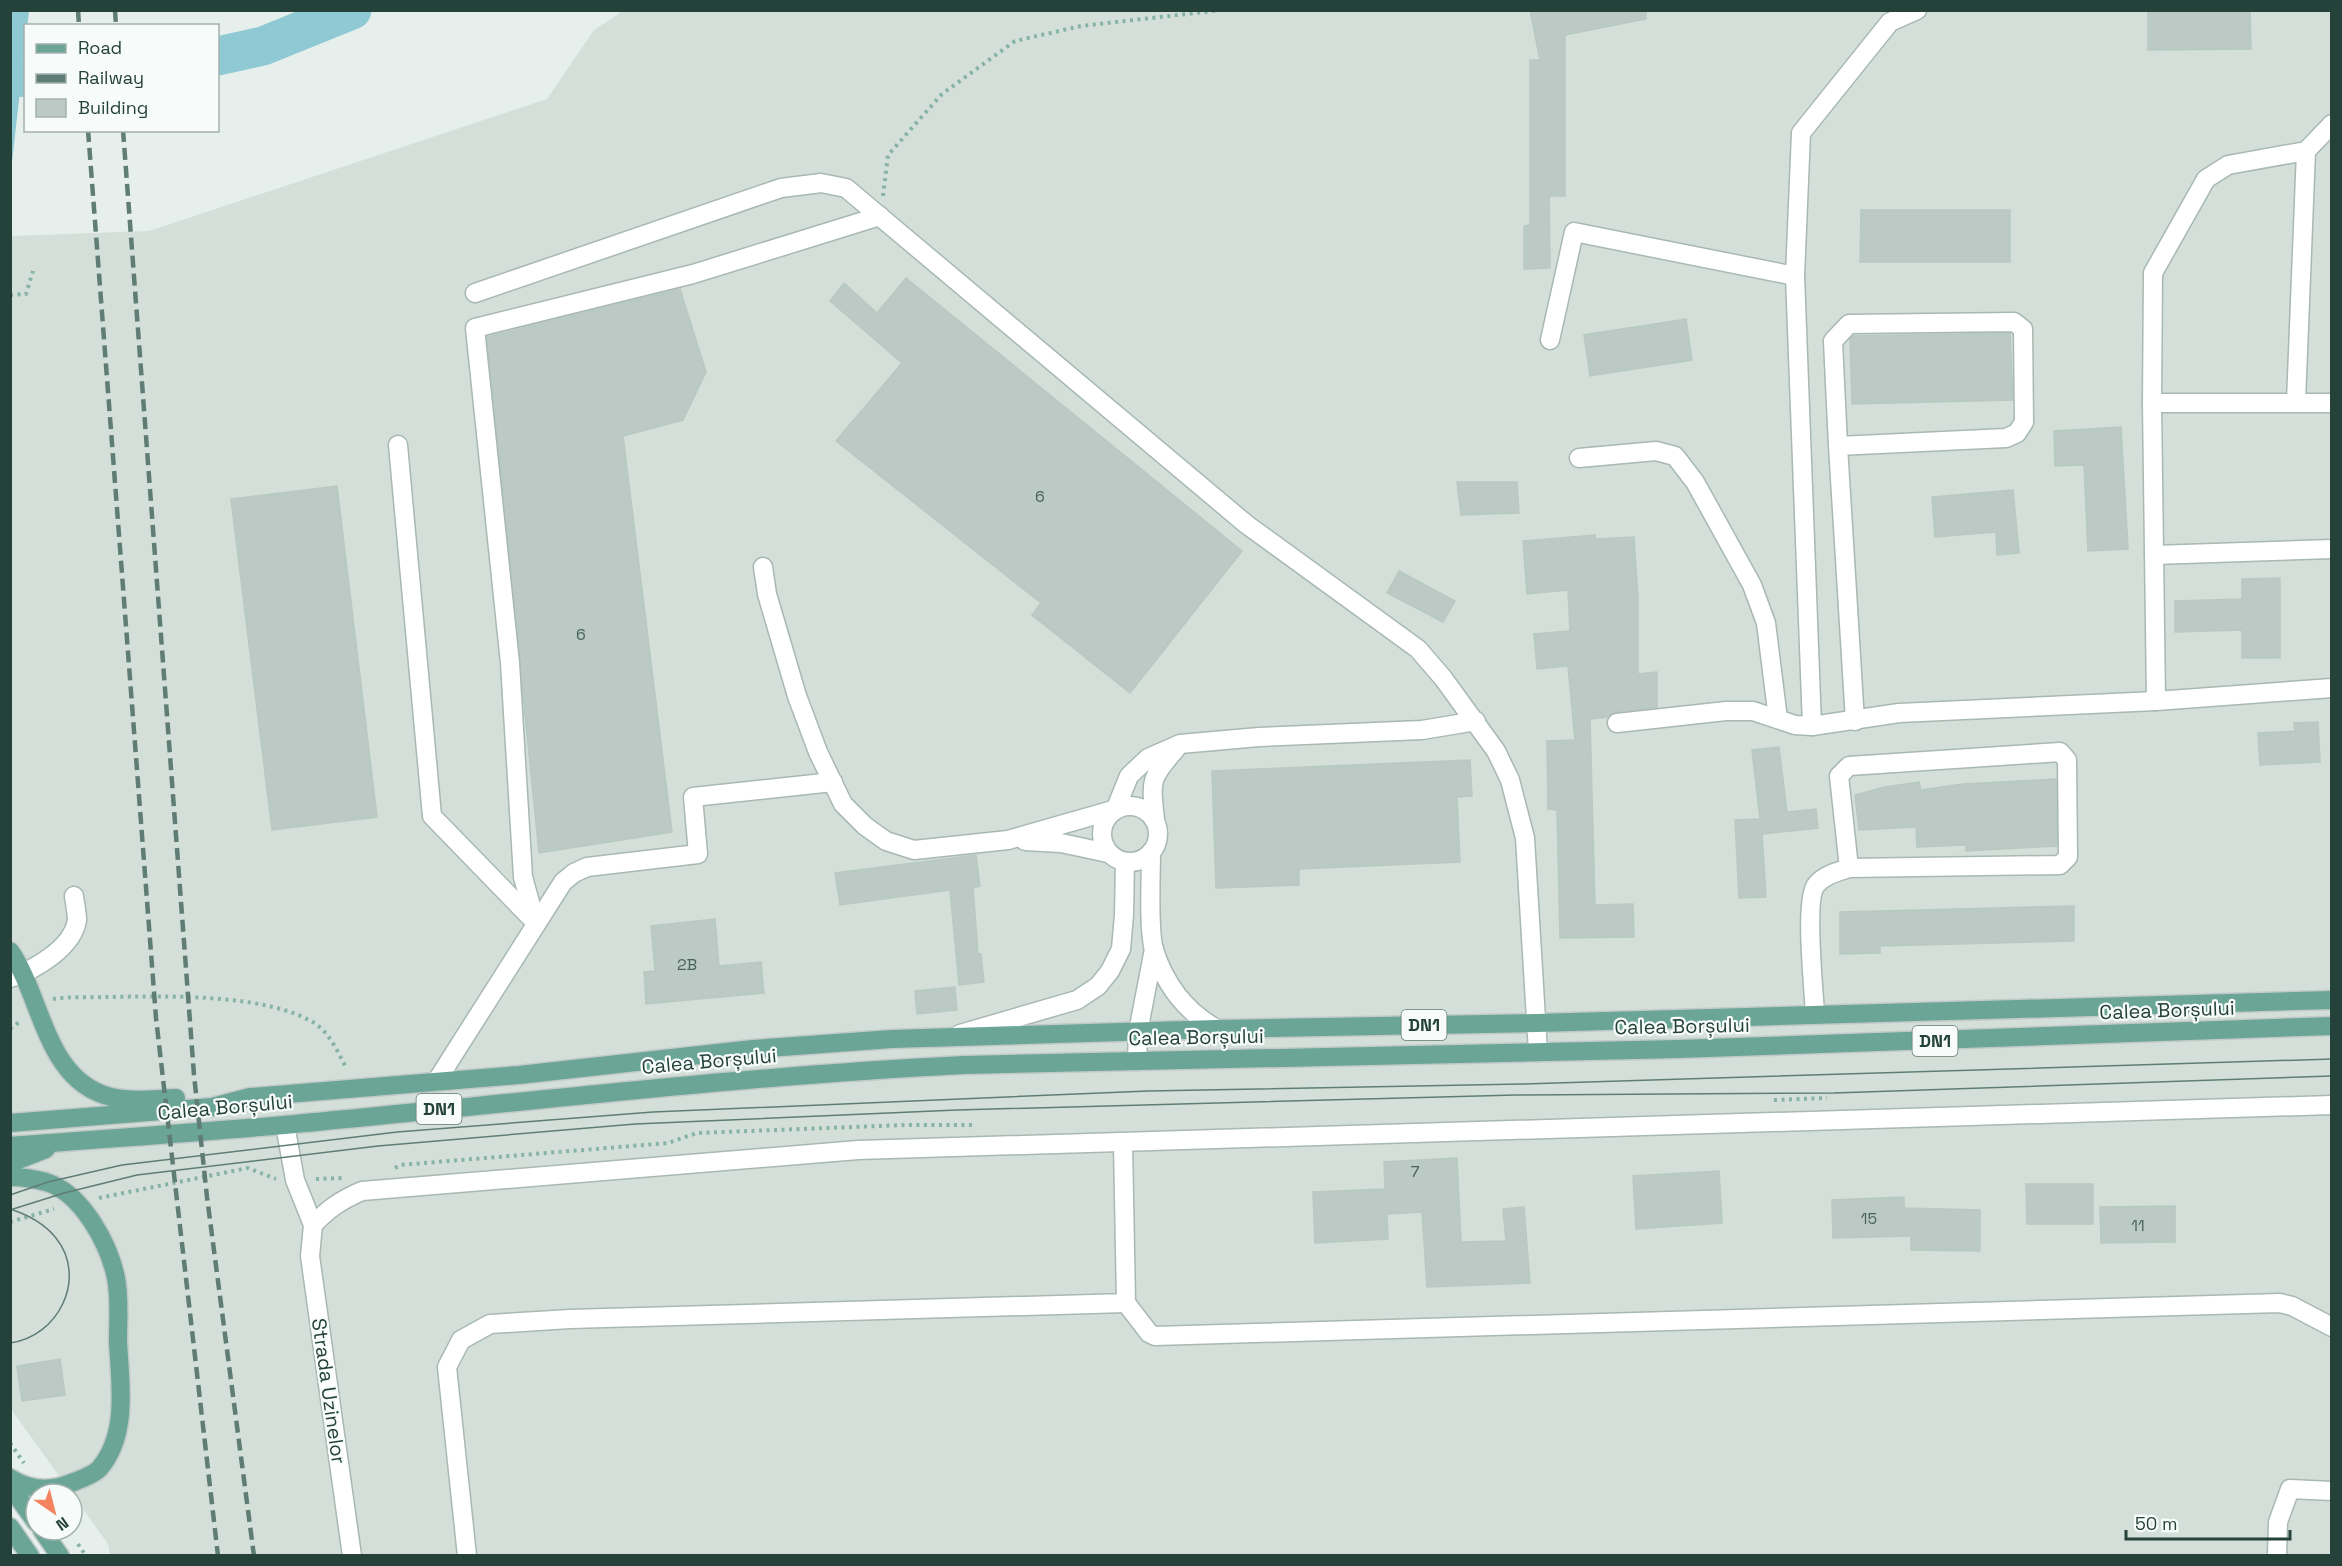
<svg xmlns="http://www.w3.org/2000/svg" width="2342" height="1566" font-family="'Space Grotesk',sans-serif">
  <rect width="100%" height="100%" fill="#e6efeb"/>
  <path fill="#d4dfda" d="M623,11h1708v1544h-2221l-2,-11 -97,-135 -1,-1173 139,-5 398,-132 47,-69z"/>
  <path fill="#8ec9d4" d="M11,10l18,1 -18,160 -1,-160z"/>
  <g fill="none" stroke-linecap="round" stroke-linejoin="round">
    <g stroke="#8ec9d4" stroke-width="39">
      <path d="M218,56l45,-10 89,-36"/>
      <path d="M10,78l16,-1"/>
    </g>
  </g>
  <g fill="#bbcac4" stroke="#b8c9c2" stroke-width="1.5">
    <path d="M1530,10h116v9l-81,16v161h-16l1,72 -26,1v-43l6,-1v-165h10z"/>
    <path d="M2148,10h102l1,39 -103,1z"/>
    <path d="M1861,210h149v52h-150z"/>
    <path d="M906,278l336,273 -112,142 -98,-78 9,-12 -205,-162 66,-78 -72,-62 14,-18 33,30z"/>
    <path d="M680,289l26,83 -23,48 -60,16 49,396 -133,21 -52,-516z"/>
    <path d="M1686,319l6,41 -102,16 -6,-41z"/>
    <path d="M2010,333l3,67 -161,4 -2,-65 3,-3z"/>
    <path d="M2121,427l7,122 -40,2 -4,-86 -29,1 -1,-35z"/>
    <path d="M1457,482h60l2,31 -58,2z"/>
    <path d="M337,486l40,331 -105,13 -41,-331z"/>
    <path d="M2013,490l6,63 -22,2 -1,-23 -61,5 -3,-40z"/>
    <path d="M1595,535l1,4 38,-2 4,61v76l19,-2v35l-41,5 -8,5 -18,2 5,186 38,-1 1,33 -74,1 -3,-128 -9,-1 -1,-68 28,-1 -7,-74 -31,3 -3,-35 36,-3 -2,-41 -41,4 -4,-53z"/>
    <path d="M1399,571l56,30 -12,21 -56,-29z"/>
    <path d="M2280,578v80h-38v-28l-67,2v-31l67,-2v-20z"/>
    <path d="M2318,722l2,40 -60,3 -2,-32 37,-2 -1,-8z"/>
    <path d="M1779,747l8,65 29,-3 2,19 -56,6 4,63 -27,1 -4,-78 25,-1 -8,-69z"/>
    <path d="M1470,760l2,36 -15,1 3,65 -161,7v16l-83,3 -4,-117z"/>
    <path d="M2056,779l1,67 -91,5v-6l-49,2 -1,-20 -57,3 -4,-35 30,-8 34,-5 2,8 42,-6z"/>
    <path d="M976,855l4,31 -7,2 5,66h3l3,28 -25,3 -9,-95 -110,15 -5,-32z"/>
    <path d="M2074,906v35l-194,5v7l-40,1v-42z"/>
    <path d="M715,919l4,47 42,-4 3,31 -118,11 -2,-32 11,-1 -4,-45z"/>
    <path d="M955,987l2,23 -40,4 -2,-23z"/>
    <path d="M1457,1158l4,84 45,-1 -3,-32 21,-2 6,76 -103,4 -5,-75 -35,2 1,25 -73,4 -2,-51 72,-3 -1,-27z"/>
    <path d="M1719,1171l3,52 -86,6 -3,-53z"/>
    <path d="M2026,1184h67v40h-66z"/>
    <path d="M1904,1197v11l76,2v41l-69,-1v-14l-78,2 -1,-38z"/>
    <path d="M2175,1206v36l-74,1 -1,-36z"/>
    <path d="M60,1359l5,36 -43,6 -5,-35z"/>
  </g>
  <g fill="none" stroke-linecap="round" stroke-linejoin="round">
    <defs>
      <g id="minor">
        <path d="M475,293l306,-105 40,-5 25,5 400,336 172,125 25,29 53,73 14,29 15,58 13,214"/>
        <path d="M1550,340l24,-108 221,44"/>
        <path d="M2296,402l10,-251"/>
        <path d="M2152,403h180"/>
        <path d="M398,445l34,371 103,106"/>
        <path d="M1838,446l168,-8 11,-5 7,-11 -1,-93 -9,-7 -165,2 -16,17 5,105 17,275"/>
        <path d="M1579,458l77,-7 19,5 20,26 57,103 14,38 12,96"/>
        <path d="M2154,555l178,-6"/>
        <path d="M763,567l4,27 30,102 21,56 25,52 22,22 21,15 28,9 94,-10 105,-30"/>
        <path d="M2156,701l-4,-298 1,-130 53,-94 22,-14 78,-14 26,-27"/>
        <path d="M1617,723l109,-12h27l42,14 17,1 87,-13 257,-12 176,-13"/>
        <path d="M1812,726l-17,-450 6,-143 89,-111 27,-12"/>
        <circle cx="1130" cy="834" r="28"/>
        <path d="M1116,808l13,-32 19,-18 32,-14 79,-7 163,-7 54,-9"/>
        <path d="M1155,820c-4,-39 -6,-41 21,-71"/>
        <path d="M1025,841l36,2 47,10"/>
        <path d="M1151,852c0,25 -3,77 3,98 11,34 32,62 63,79"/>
        <path d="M536,924l-13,-47 -13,-214 -35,-335 218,-54 187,-58"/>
        <path d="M10,978c24,-8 63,-30 67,-58 0,-7 -2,-16 -3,-24"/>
        <path d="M1815,1014c-1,-23 -11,-114 1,-129 8,-10 21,-13 33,-17l211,-3 8,-8 -1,-97 -7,-8 -211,14 -10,10 10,92"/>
        <path d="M960,1034l117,-34 21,-14 12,-15 11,-22 3,-34 1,-53"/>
        <path d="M1137,1061l1,-29 16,-83"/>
        <path d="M436,1082l127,-200 11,-9 13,-6 111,-13 -5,-57 140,-15"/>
        <path d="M285,1125l10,55 18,45 -3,31 42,300"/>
        <path d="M313,1225c15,-16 28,-25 49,-34l496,-41 1474,-45"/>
        <path d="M1126,1303l23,30 6,3 1125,-33 12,3 40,21"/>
        <path d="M467,1556l-20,-189 14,-27 29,-16 80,-5 556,-16 -3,-160"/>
        <path d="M2277,1556l1,-34 12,-33 42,2"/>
      </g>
      <g id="major">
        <path d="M10,951c33,47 35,130 101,146 20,5 44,2 65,1"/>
        <path d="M10,1123l202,-16 38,-10 269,-22 234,-26 139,-10 325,-10 320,-6 795,-23"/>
        <path d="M10,1146c92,-7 183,-13 274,-21 227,-21 453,-49 680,-60l714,-16 654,-23"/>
        <path d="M10,1163l36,-14"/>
        <path d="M10,1177c12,0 25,2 36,5 36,11 63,62 70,96 4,20 2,43 2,63 2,42 11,94 -19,128 -6,6 -20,11 -28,14 -21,9 -42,7 -61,-5"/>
        <path d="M10,1486l26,36"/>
        <path d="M10,1527l20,29"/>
        <path d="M42,1530l18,26"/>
      </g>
    </defs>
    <use href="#minor" stroke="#a8b8b2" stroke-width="21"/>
    <use href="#major" stroke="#c2cac8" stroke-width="21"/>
    <g stroke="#86b3a5" stroke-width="4" stroke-dasharray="3 4.5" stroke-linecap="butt">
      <path d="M883,196l5,-41 54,-61 73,-53 66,-15 141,-16"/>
      <path d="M10,295l16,-1 7,-23"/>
      <path d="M53,999c17,-3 37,-1 55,-2 56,-1 160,-4 208,27 15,11 22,29 31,45"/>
      <path d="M10,1029l12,-9"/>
      <path d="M1774,1100l53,-2"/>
      <path d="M395,1168l5,-3 268,-22 29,-10 208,-8h67"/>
      <path d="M316,1179l26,-1"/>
      <path d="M99,1198l149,-30 28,11"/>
      <path d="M10,1222l44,-13"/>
      <path d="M10,1443l14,20"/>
      <path d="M78,1544l8,12"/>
    </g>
    <use href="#minor" stroke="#fff" stroke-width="18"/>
    <use href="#major" stroke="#6aa596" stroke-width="18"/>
    <g stroke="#5f7d75" stroke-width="1.5">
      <path d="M10,1195l38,-13 74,-17 275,-33 256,-20 495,-21 374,-7 810,-25"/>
      <path d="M10,1209c19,6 34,14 46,29 32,40 2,99 -46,105"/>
      <path d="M10,1210l54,-17 73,-18 241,-29 257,-22 322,-14 559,-15 318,-2 498,-17"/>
    </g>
    <g stroke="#5f7d75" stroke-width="4.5" stroke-dasharray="12 6" stroke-linecap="butt">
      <path d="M78,10l1,16"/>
      <path d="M115,10l1,16"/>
      <path d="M88,130l68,888 62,538"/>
      <path d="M123,130l71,945 13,122 47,359"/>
    </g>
  </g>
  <g text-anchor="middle" stroke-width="4.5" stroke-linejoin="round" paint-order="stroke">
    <g font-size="16" fill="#4a645c">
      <text x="1040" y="502">6</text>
      <text x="581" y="640">6</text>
      <text x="687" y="970">2B</text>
      <text x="1415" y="1177">7</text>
      <text x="1869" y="1224">15</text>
      <text x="2138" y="1231">11</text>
    </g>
    <g fill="#f7fbf9" stroke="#637a73" stroke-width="1.5">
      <rect x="1401.5" y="1010" width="45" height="30" rx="4.5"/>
      <rect x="1912.5" y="1026" width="45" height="30" rx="4.5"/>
      <rect x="416.5" y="1094" width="45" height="30" rx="4.5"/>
    </g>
    <g font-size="18" font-weight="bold" fill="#24423a">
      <text x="1424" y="1031">DN1</text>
      <text x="1935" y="1047">DN1</text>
      <text x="439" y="1115">DN1</text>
    </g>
    <g font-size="20" fill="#24423a" stroke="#f7fbf9">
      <text transform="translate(2167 1010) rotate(-2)" y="7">Calea Borșului</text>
      <text transform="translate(1682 1026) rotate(-1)" y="7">Calea Borșului</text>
      <text transform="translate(1196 1037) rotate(-1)" y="7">Calea Borșului</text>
      <text transform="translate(709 1061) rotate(-5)" y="7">Calea Borșului</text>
      <text transform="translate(225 1107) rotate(-5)" y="7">Calea Borșului</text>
      <text transform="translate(329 1391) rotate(82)" y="7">Strada Uzinelor</text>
    </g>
  </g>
  <rect width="2342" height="1566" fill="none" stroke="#24423a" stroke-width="24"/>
  <rect x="24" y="24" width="195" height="108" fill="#f7fbf9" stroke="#a3b1ad" stroke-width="1.5"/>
  <rect x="36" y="44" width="30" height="9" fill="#6aa596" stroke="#a3b1ad" stroke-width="1.5"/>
  <text x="78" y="54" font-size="18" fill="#24423a">Road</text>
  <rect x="36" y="74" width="30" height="9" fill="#5f7d75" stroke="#a3b1ad" stroke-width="1.5"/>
  <text x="78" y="84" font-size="18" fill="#24423a">Railway</text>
  <rect x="36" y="99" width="30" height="18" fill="#bbcac4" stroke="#a3b1ad" stroke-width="1.5"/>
  <text x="78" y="114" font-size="18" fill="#24423a">Building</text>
  <g transform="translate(54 1512) rotate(145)"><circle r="28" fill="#f7fbf9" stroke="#a3b1ad" stroke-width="1.5"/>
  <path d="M0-4.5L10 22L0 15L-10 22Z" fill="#f4845f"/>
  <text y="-9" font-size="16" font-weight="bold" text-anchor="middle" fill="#24423a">N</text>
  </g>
  <path d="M2126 1530v9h164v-9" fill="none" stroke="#24423a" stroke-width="3"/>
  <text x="2135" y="1530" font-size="18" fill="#24423a" stroke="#f7fbf9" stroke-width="4.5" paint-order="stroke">50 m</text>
</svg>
